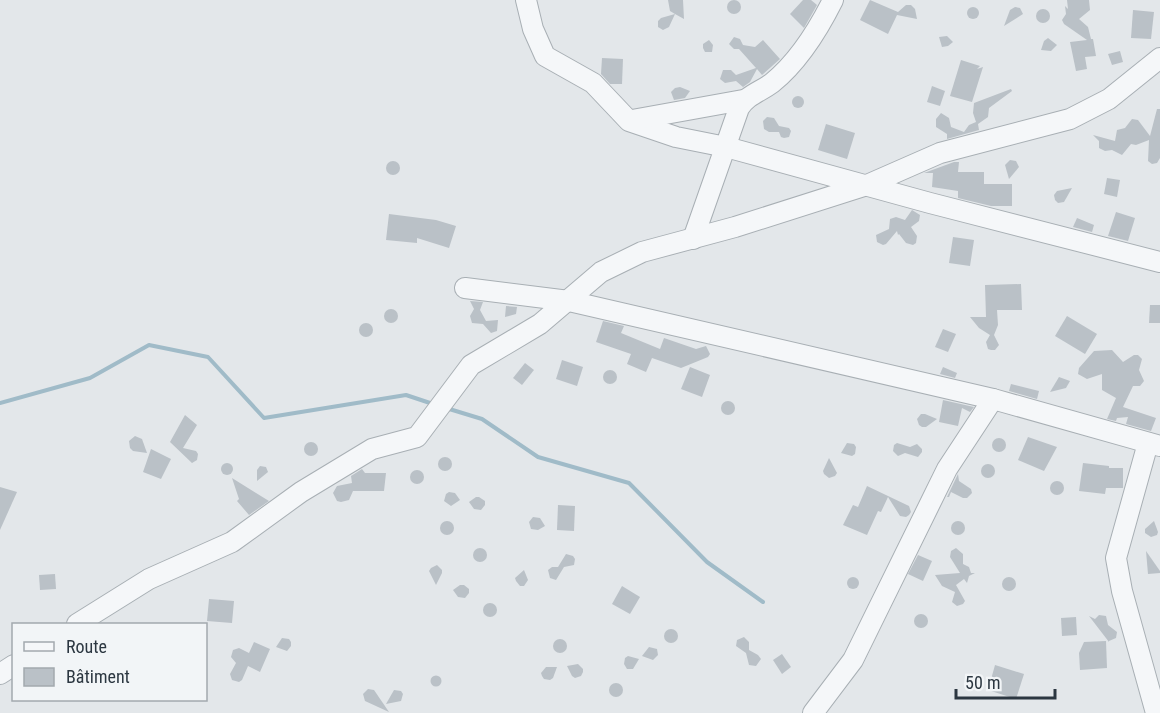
<svg xmlns="http://www.w3.org/2000/svg" width="1160" height="713" font-family="'Roboto Condensed',sans-serif">
  <rect width="100%" height="100%" fill="#e3e7ea"/>
  <g fill="none" stroke-linecap="round" stroke-linejoin="round">
    <g stroke="#a0bbc8" stroke-width="4">
      <path d="M0,403l90,-25 59,-33 59,12 56,61 142,-23 27,9"/>
      <path d="M446,408l36,11 56,38 91,26 78,79 56,40"/>
    </g>
  </g>
  <g fill="#bac1c7">
    <circle cx="734" cy="7" r="7"/>
    <path d="M668,0h15l1,19 -9,-5 -6,13 -6,3 -5,-3v-6l3,-3 14,-4 -5,-3z"/>
    <path d="M803,0h8l6,5 -13,23 -14,-14z"/>
    <path d="M870,0l28,12 8,-7h5l4,4 2,10 -20,-4 -9,19 -28,-14z"/>
    <path d="M1067,0h22l1,10 -11,9 9,8 3,12h2l3,17 -11,1 2,12 -11,2 -6,-29 17,-2 -23,-16 -2,-4 4,-6 -1,-8 3,3z"/>
    <circle cx="973" cy="13" r="6"/>
    <path d="M1015,7l5,1 3,6 -19,12 6,-16z"/>
    <circle cx="1043" cy="16" r="7"/>
    <path d="M1133,10l21,2 -3,27 -20,-1z"/>
    <path d="M947,36l6,6 -5,4 -6,1 -3,-10z"/>
    <path d="M734,37l6,2 3,6 12,2 8,-7 17,19 -18,16 -5,-6 -7,13 -7,5 -7,-6 -11,2 -5,-4 3,-9h8l5,5 20,-7 -17,-19h-5l-5,-5z"/>
    <path d="M1048,38l9,7 -6,6 -10,-1 3,-9z"/>
    <path d="M709,40l4,5 -1,7h-7l-2,-4v-4z"/>
    <path d="M1120,51l3,11 -11,3 -4,-11z"/>
    <path d="M602,58l21,1 -1,25h-12l-9,-10z"/>
    <path d="M961,60l19,6 -3,3 6,-2 -11,35 -22,-6z"/>
    <path d="M932,86l13,5 -5,15 -13,-4z"/>
    <path d="M680,87l10,4 -5,7 -11,2 -3,-8 4,-4z"/>
    <path d="M1011,89l1,2 -23,17 -1,9 -10,7 1,6 -32,9v-5l-11,-7v-8l5,-6 8,5 2,9 13,5 5,-7 7,-3 -3,-9 1,-10z"/>
    <circle cx="798" cy="102" r="6"/>
    <path d="M1157,109h3v49l-3,5 -5,1 -4,-3 1,-21 -13,5 -5,-1 -9,11 -10,-5 -7,1 -6,-3v-7l-6,-6 22,6 2,-11 8,-2 7,-9 6,1 12,16z"/>
    <path d="M767,117l7,1 5,8 10,2 2,3 -2,6 -5,1 -3,-1 -2,-5h-10l-5,-3 -1,-8z"/>
    <path d="M826,124l29,9 -8,26 -29,-9z"/>
    <path d="M1010,160l6,1 3,6 -10,12 -4,-14z"/>
    <circle cx="393" cy="168" r="7"/>
    <path d="M954,162h5l-1,10h26v12h28v22h-21l-33,-8v-7l-26,-4 1,-14h-9z"/>
    <path d="M1107,178l13,2 -3,17 -13,-3z"/>
    <path d="M1072,188l-8,14 -6,1 -3,-3 -1,-5 3,-4z"/>
    <path d="M912,210l8,5 -1,6 -8,6 6,9 -1,7 -3,2 -7,-2 -7,-9 -1,1 -1,-4 -11,13 -3,1 -6,-3 -1,-7 13,-6 1,-10 6,-2 9,3z"/>
    <path d="M1116,212l19,6 -7,23 -20,-5z"/>
    <path d="M389,214l47,6 20,6 -7,22 -32,-10v5l-31,-3z"/>
    <path d="M1077,218l17,7 -2,7 -19,-5z"/>
    <path d="M953,237l21,3 -4,26 -21,-3z"/>
    <path d="M1021,284l1,26h-25l1,15 -4,10 5,10 -4,5h-4l-3,-1 -2,-7 4,-7 -11,-7 -9,-11h16l-1,-32z"/>
    <path d="M470,301l13,1 -3,8 6,11 12,-1 -1,11 -6,2 -8,-9 -11,-1 -2,-7 4,-7z"/>
    <path d="M1150,305h10v18h-11z"/>
    <path d="M506,306l11,1 -1,7 -11,3z"/>
    <circle cx="391" cy="316" r="7"/>
    <path d="M1067,316l30,18 -12,20 -30,-18z"/>
    <path d="M603,321l21,5 -3,7 39,16 4,-11 32,11 10,-3 4,8 -2,3 -27,11 -29,-10 -6,14 -19,-8 4,-10 -35,-12z"/>
    <circle cx="366" cy="330" r="7"/>
    <path d="M943,329l13,5 -8,18 -13,-5z"/>
    <path d="M1112,350l11,12 11,-7h4l4,4 -3,11 5,11 -4,5h-7l-10,21 33,11 -5,13 -25,-7 2,-7 -11,1 -1,3 -9,-2 9,-21 -14,-8v-16l-15,5 -9,-5 1,-6 15,-17z"/>
    <path d="M562,360l21,7 -6,19 -21,-7z"/>
    <path d="M525,363l9,7 -12,15 -9,-7z"/>
    <path d="M690,367l20,8 -8,22 -21,-8z"/>
    <path d="M943,367l14,6 -2,5 -15,-4z"/>
    <circle cx="610" cy="377" r="7"/>
    <path d="M1059,377l11,4 -4,7 -16,4z"/>
    <path d="M1011,384l28,7 -2,8 -28,-8z"/>
    <path d="M943,400l31,7 -4,5 -8,-4 -4,18 -19,-4z"/>
    <circle cx="728" cy="408" r="7"/>
    <path d="M921,414h4l12,5 -11,8h-4l-3,-2 -2,-6z"/>
    <path d="M185,415l12,10 -14,23 13,3 2,3 -1,6 -5,3 -22,-21z"/>
    <path d="M135,436l7,3 5,14 -14,-2 -3,-3 -1,-7z"/>
    <path d="M1028,437l29,10 -13,24 -26,-11z"/>
    <circle cx="999" cy="445" r="7"/>
    <circle cx="311" cy="449" r="7"/>
    <path d="M847,443l7,1 2,3 -1,7 -3,2 -11,-3z"/>
    <path d="M897,443l13,4 7,-3 5,5v3l-4,5 -13,-4 -7,3 -5,-5 1,-6z"/>
    <path d="M151,449l20,10 -10,20 -18,-7z"/>
    <circle cx="445" cy="464" r="7"/>
    <path d="M829,458l8,15 -2,3 -6,2 -5,-4 -1,-3z"/>
    <path d="M1083,463l26,3v2h14v20h-17l-1,6 -26,-3z"/>
    <circle cx="227" cy="469" r="6"/>
    <circle cx="988" cy="471" r="7"/>
    <path d="M260,466l6,1 2,5 -11,9v-11z"/>
    <path d="M362,469l3,4h21l-2,18h-31l-4,9 -8,2 -4,-1 -4,-8 4,-7 15,-3 -1,-7z"/>
    <circle cx="417" cy="477" r="7"/>
    <path d="M958,474l1,7 12,8 1,4 -5,5h-4l-12,-6 -2,5h-2z"/>
    <path d="M232,478l37,23 -20,14 -12,-14 2,-2z"/>
    <circle cx="1057" cy="488" r="7"/>
    <path d="M867,486l42,20 2,6 -2,3 -3,2 -6,-1 -12,-19 -7,15 -3,-1 -11,24 -24,-10 10,-20 5,2z"/>
    <path d="M0,487l17,5 -17,38z"/>
    <path d="M449,492l6,1 5,7 -9,6 -7,-5 2,-7z"/>
    <path d="M476,497h3l6,4v4l-4,5 -7,-1 -5,-7z"/>
    <path d="M558,505l17,1 -1,25 -17,-1z"/>
    <path d="M533,517l7,1 5,8 -7,4 -7,-1 -2,-7z"/>
    <path d="M1154,521l4,11 -1,3 -6,2 -6,-4v-4z"/>
    <circle cx="447" cy="528" r="7"/>
    <circle cx="958" cy="528" r="7"/>
    <path d="M956,548l7,6v10l6,3 2,6h4l-6,3 -2,7 -3,-4 -8,6 9,16 -2,3 -6,2 -5,-4 3,-10 -13,-6 -7,-11 25,-2 -10,-16 1,-6z"/>
    <circle cx="480" cy="555" r="7"/>
    <path d="M1146,551l14,20v2l-12,1z"/>
    <path d="M566,554l7,2 2,3 -1,6 -10,2 -8,13 -6,-2 -2,-8 4,-3h6z"/>
    <path d="M918,555l14,6 -9,20 -15,-7z"/>
    <path d="M437,565l5,5v3l-6,12 -7,-14 2,-3z"/>
    <path d="M524,570l4,10 -4,6h-4l-4,-5 -1,-3z"/>
    <path d="M55,574l1,15 -16,1 -1,-15z"/>
    <circle cx="853" cy="583" r="6"/>
    <circle cx="1009" cy="584" r="7"/>
    <path d="M460,585h4l5,4v4l-4,5 -7,-1 -5,-7z"/>
    <path d="M622,586l18,11 -10,17 -18,-10z"/>
    <path d="M209,599l25,2 -2,22 -25,-2z"/>
    <circle cx="490" cy="610" r="7"/>
    <circle cx="921" cy="621" r="7"/>
    <path d="M1099,615l7,1 2,9 9,7 -1,6 -7,3v1l-20,-26 6,3z"/>
    <path d="M1076,617l1,18 -15,1 -1,-18z"/>
    <circle cx="671" cy="636" r="7"/>
    <path d="M744,637l5,5v8l9,5 3,4 -5,7 -7,-1 -3,-12 -10,-7 1,-6z"/>
    <path d="M282,638l7,1 2,3v4l-4,5 -11,-4z"/>
    <circle cx="560" cy="646" r="7"/>
    <path d="M1106,641l1,27 -27,2 -1,-17 5,-11z"/>
    <path d="M254,642l16,7 -10,23 -12,-6 -6,14 -3,2 -7,-2 -2,-6 6,-11 -5,-6 2,-7 6,-2 10,5z"/>
    <path d="M649,647l8,2 1,6 -5,5 -11,-4z"/>
    <path d="M782,654l9,13 -9,7 -9,-14z"/>
    <path d="M628,656l11,3 -6,10h-6l-3,-5 1,-6z"/>
    <path d="M578,664l5,5v3l-2,4 -6,2 -3,-2 -5,-10z"/>
    <path d="M995,665l29,9 -8,25 -28,-9z"/>
    <path d="M546,667h11l-4,11 -3,2 -6,-1 -2,-3 -1,-3z"/>
    <circle cx="436" cy="681" r="5.5"/>
    <circle cx="616" cy="690" r="7"/>
    <path d="M368,689l6,1 15,22 -24,-11 -2,-7z"/>
    <path d="M394,690l7,1 2,3 -2,7 -15,3z"/>
  </g>
  <g fill="none" stroke-linecap="round" stroke-linejoin="round">
    <defs>
      <g id="minor">
        <path d="M526,0l7,29 12,27 48,27 36,38 47,16 50,10 204,56 230,59"/>
        <path d="M632,120l111,-20"/>
        <path d="M693,239l46,-131c8,-13 21,-16 33,-25 26,-21 46,-53 61,-83"/>
        <path d="M465,288l104,13 424,98 167,47"/>
        <path d="M1148,443l-32,115 6,33 34,122"/>
        <path d="M77,624l72,-45 83,-37 69,-50 71,-43 45,-12 54,-72 69,-41 61,-52 41,-20 93,-25 132,-42 73,-32 130,-34 39,-20 51,-41"/>
        <path d="M0,674l14,-9"/>
        <path d="M813,713l40,-53 94,-191 46,-70"/>
      </g>
    </defs>
    <use href="#minor" stroke="#a8afb4" stroke-width="22"/>
    <use href="#minor" stroke="#f5f7f9" stroke-width="20"/>
  </g>
  <rect x="12" y="623" width="195" height="78" fill="#f2f5f7" stroke="#a3a9ae" stroke-width="1.5"/>
  <rect x="24" y="642" width="30" height="9" fill="#f5f7f9" stroke="#a3a9ae" stroke-width="1.5"/>
  <text x="66" y="653" font-size="18" fill="#2c3741">Route</text>
  <rect x="24" y="668" width="30" height="18" fill="#bac1c7" stroke="#a3a9ae" stroke-width="1.5"/>
  <text x="66" y="683" font-size="18" fill="#2c3741">Bâtiment</text>
  <path d="M956 689v9h99v-9" fill="none" stroke="#2c3741" stroke-width="3"/>
  <text x="965" y="689" font-size="18" fill="#2c3741" stroke="#f2f5f7" stroke-width="4.5" paint-order="stroke">50 m</text>
</svg>
